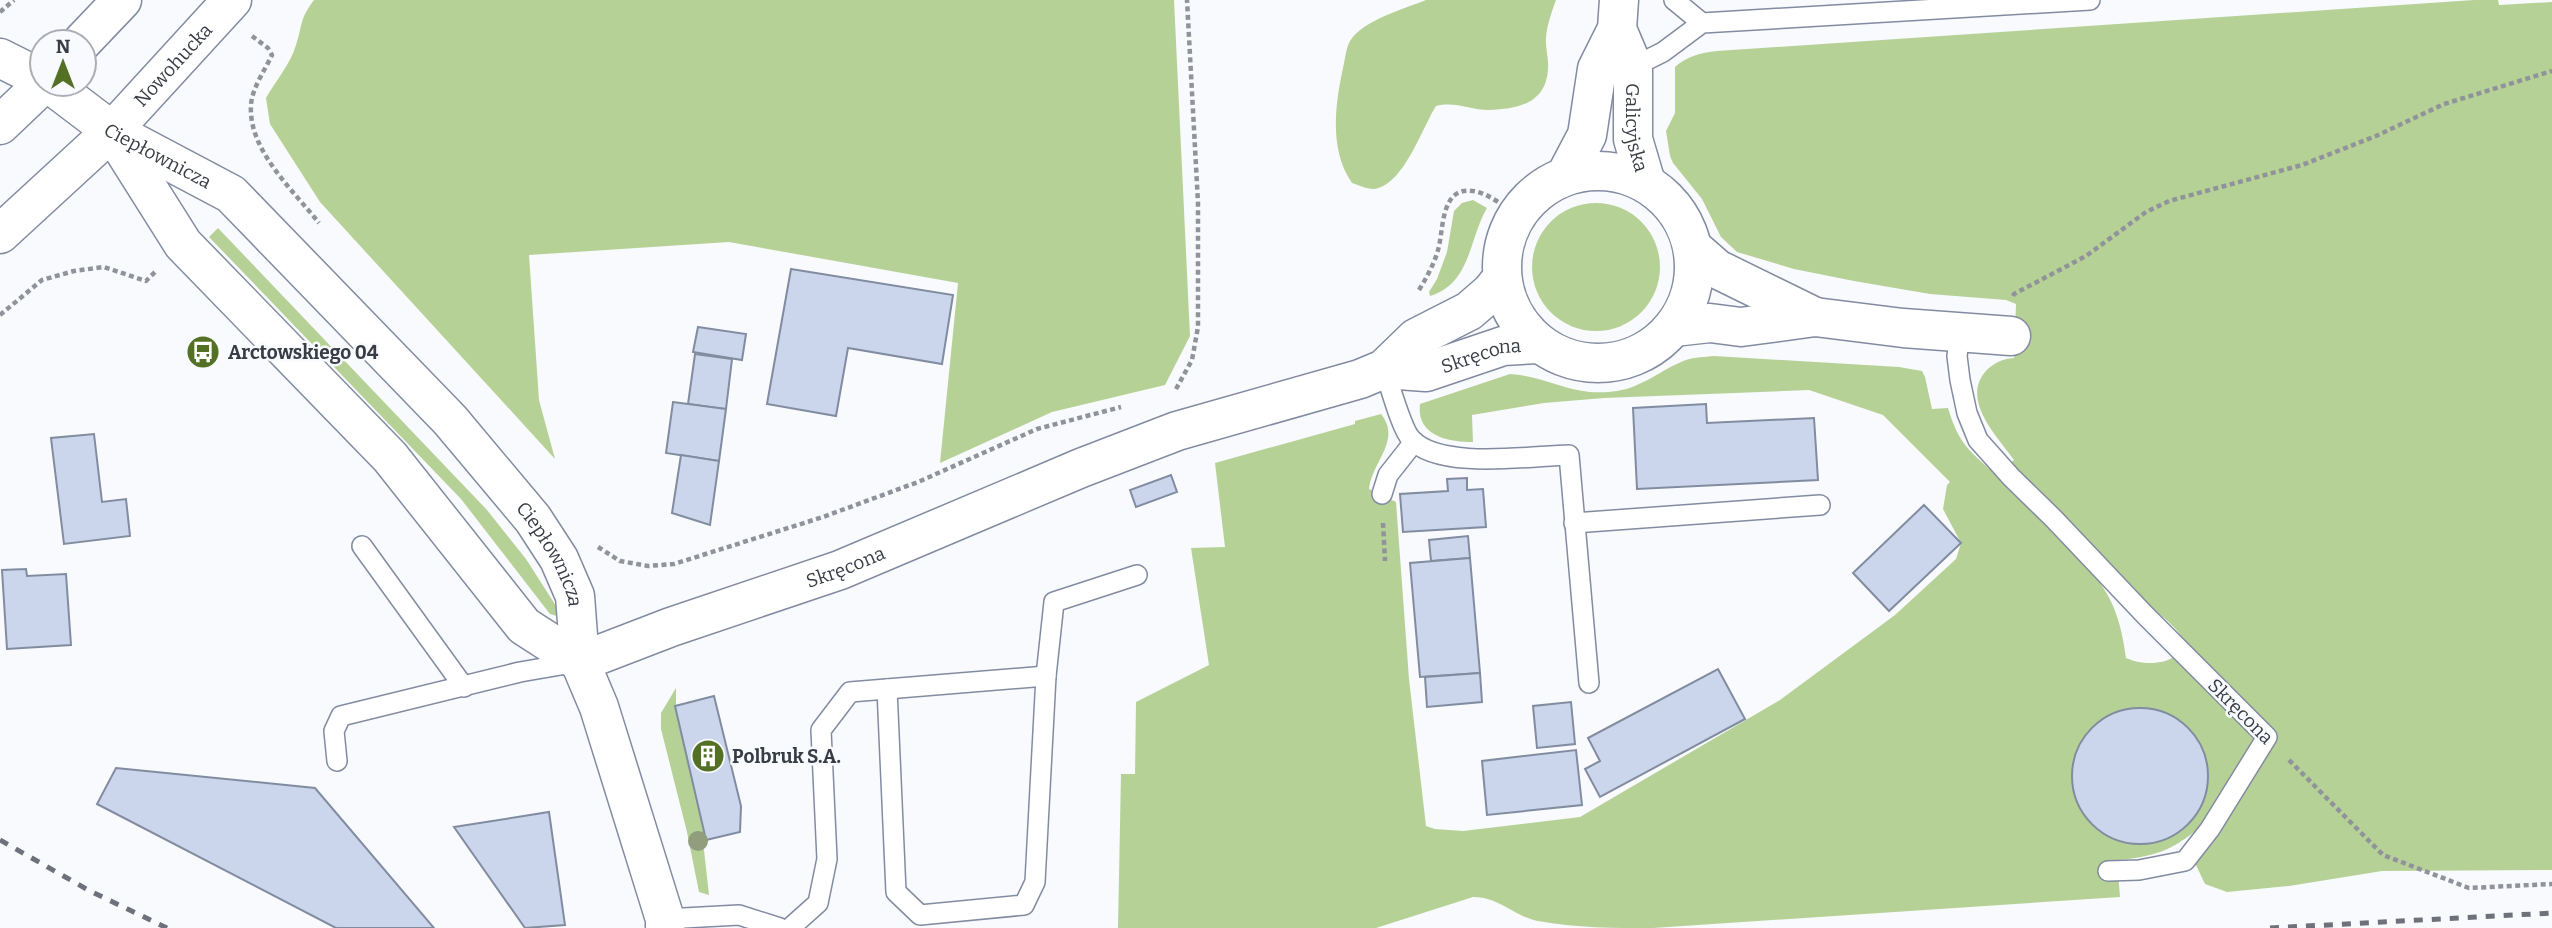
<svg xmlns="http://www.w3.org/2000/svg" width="2552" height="928" font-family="Bitter,serif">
  <rect width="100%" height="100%" fill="#f8fafe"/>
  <g fill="#b6d196" fill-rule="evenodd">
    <path d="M314,0h860l16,336 -25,49 -113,27 -112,51 18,-180 -229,-41 -200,13 10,145 16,59 -235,-257 -50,-78 -4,-26c9,-16 25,-35 30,-53 7,-21 3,-25 18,-45z"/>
    <path d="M1426,0h130c-4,11 -9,25 -10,37 -1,10 3,22 2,32 -2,34 -29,40 -59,41 -19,0 -34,-9 -53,-4 -14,22 -33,81 -63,83 -6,0 -15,-4 -21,-6 -23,-33 -17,-78 -9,-115 2,-8 3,-20 7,-27 13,-21 54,-32 76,-41z"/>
    <path d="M2474,0h24l1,5 53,-3v868l-170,1 -93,15 -62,6 -22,-8 -10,-21 5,-36c-28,24 -47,30 -83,33l3,37 -467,31c-38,0 -78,0 -115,-7 -25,-5 -38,-24 -65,-24l-97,31h-258l3,-154h14l1,-72 73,-37 -18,-117 34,-1 -10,-84 140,-39v-3l26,-7c21,26 -9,48 -12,75l27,13 13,177 17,147 9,3 28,2 117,-14 200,-117 115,-85 61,-56 5,-16 -18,-34 4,-24 3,-3 -67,-67 -74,-25 -205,8 -60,5 -72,12 1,27c-24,0 -57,-6 -53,-38l90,-30c38,2 64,24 107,17 26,-4 45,-22 69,-31 9,-3 18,-3 28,-4l185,11 23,4 3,6 7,32 16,-1c11,37 22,43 49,68l17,-16c-16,-23 -53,-59 -29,-88 8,-9 17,-13 29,-14l2,-54 -10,-4 -76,-6 -76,-13 -60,-12 -57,-17 -16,-15 -19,-38 -29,-36 -3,-7 -4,-25 9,-18v-46c12,-11 25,-14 42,-16zM2096,573c26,17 74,41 89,69 -3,4 -6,11 -10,14 -13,10 -36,8 -49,2 -4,-30 -11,-58 -31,-81zM2144,708c55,11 84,63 48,111 -10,13 -25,21 -41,23 -91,15 -115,-126 -7,-134z"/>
    <path d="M1473,200l14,8c-18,30 -16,76 -57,88l-1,-4 8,-13 10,-27 7,-41 8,-8z"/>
    <circle cx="1596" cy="267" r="64"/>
    <path d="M218,228l269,282 39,49 32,50 -1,7 -7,-2 -89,-115 -252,-262z"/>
    <path d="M676,688v18l30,134 -3,1 6,54 -10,-3 -12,-60 -26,-103v-16z"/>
  </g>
  <g fill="#cbd5eb" stroke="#828ca0" stroke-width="2">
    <path d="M791,269l162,26 -11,69 -94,-16 -12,68 -69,-12z"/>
    <path d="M698,327l48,7 -4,26 -49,-8z"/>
    <path d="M695,354l37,5 -6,50 -38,-5z"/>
    <path d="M673,402l53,7 -7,52 -53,-8z"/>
    <path d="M1706,404l1,19 107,-5 4,62 -181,9 -4,-81z"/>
    <path d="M94,434l8,68 24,-3 4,37 -66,8 -13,-106z"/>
    <path d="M681,455l38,6 -9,64 -38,-12z"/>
    <path d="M1171,475l6,17 -41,15 -6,-17z"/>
    <path d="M1467,478v12l16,-1 3,38 -83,5 -3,-38 48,-3 -1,-12z"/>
    <path d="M1924,505l37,38 -72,68 -36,-38z"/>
    <path d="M1468,536l2,22 -39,3 -2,-21z"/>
    <path d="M1470,558l10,115 -60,4 -10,-114z"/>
    <path d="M26,569l1,7 39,-2 5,71 -64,4 -5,-79z"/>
    <path d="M1718,669l27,50 -145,78 -15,-28 15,-8 -12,-23z"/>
    <path d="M1480,673l2,29 -55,5 -2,-30z"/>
    <path d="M714,696l27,110 -1,26 -34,8 -31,-134z"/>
    <path d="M1571,702l4,42 -38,4 -4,-42z"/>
    <circle cx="2140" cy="776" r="68"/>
    <path d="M1576,750l6,55 -95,10 -5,-54z"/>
    <path d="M116,768l199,20 119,140h-98l-239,-124z"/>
    <path d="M549,812l16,113 -40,3 -71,-101z"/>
  </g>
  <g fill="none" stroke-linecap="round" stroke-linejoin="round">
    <defs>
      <g id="service">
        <path d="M1674,0l28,23"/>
        <path d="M1633,67l30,-15 39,-29 388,-23"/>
        <path d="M1960,333l-3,23 3,24 7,33 11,27 33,37 43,42 91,96 122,122 -57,92 -25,32 -46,9 -31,1"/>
        <path d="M1384,369c6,16 17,59 27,70 28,31 118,17 158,16l20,228"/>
        <path d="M1382,494l6,-19 26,-33"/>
        <path d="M1574,523l246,-18"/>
        <path d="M362,546l102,141"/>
        <path d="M887,689l9,203 24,23 104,-10 11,-23 11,-206 8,-74 83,-27"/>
        <path d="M337,761l-3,-30 7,-15 179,-44 58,-10"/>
        <path d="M665,919l74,-4 41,13"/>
        <path d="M790,928l28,-25 9,-44 -6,-129 29,-38 196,-16"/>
      </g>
      <g id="minor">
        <path id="s1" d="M1617,29l16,38v72l13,44"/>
        <path d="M0,58l42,21"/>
        <path id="s2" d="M50,84l62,47 119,63 219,226 83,99 26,40 16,37 5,66 19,45 66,212v9"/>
        <path d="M113,133l70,111 207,213 134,169 56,36"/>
        <circle cx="1598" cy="267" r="96"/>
        <path d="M1566,175l21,-40 10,-66 20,-40 2,-29"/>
        <path d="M1693,248l24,21 98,48"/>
        <path d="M1674,327l36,-4 31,4 74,-10 88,11 108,8"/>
        <path id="s3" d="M1384,369l42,3 77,-26 35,-2"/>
        <path id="s4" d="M580,662l91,-35 169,-57 241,-102 96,-37 183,-52 24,-10 32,-31 53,-27 22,-19 11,-14"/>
      </g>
      <g id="secondary">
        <path d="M82,42l40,-42"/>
        <path d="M0,125l43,-41"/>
        <path id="s5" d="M0,234l112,-103 120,-131"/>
      </g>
    </defs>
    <use href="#service" stroke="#828ba0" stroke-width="22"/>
    <use href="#minor" stroke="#828ba0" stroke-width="41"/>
    <use href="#secondary" stroke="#828ba0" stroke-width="41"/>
    <g stroke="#90939a" stroke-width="4.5" stroke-dasharray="5 3.5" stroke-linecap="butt">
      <path d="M0,12l14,-12"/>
      <path d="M252,36l16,12 4,7c-7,15 -20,33 -21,50 -3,45 42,85 68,118"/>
      <path d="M1419,290c8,-13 15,-26 19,-40 6,-20 2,-64 35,-59 16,2 31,16 44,24"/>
      <path d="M2013,296l1,-2 72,-38 60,-44 23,-11 133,-36 74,-29 68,-32 108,-33"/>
      <path d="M0,315l42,-35 32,-9 30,-4 42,14 10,-10"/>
      <path d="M1176,389l16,-29 6,-33v-124l-11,-203"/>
      <path d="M1383,523l2,38"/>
      <path d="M598,547l22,14 28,5 26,-2 149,-47 95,-35 119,-53 84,-22"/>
      <path d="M2289,760l94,95 86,33 83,-4"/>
    </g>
    <use href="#service" stroke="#fff" stroke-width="19"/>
    <use href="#minor" stroke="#fff" stroke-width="38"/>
    <use href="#secondary" stroke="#fff" stroke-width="38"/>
    <g stroke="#6e7179" stroke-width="5" stroke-dasharray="9 9" stroke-linecap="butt">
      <path d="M0,840l90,51 77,37"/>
      <path d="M2270,928l282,-15"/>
    </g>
  </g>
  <circle fill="#909e7e" cx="698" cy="841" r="10"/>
  <defs>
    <symbol id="bus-disc" viewBox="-11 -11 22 22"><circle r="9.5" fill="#537025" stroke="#f8fafe"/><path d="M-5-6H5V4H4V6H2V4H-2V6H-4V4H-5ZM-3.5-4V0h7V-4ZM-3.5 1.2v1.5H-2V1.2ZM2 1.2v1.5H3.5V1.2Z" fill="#fff"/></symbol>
    <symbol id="building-disc" viewBox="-11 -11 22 22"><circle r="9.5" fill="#537025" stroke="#f8fafe"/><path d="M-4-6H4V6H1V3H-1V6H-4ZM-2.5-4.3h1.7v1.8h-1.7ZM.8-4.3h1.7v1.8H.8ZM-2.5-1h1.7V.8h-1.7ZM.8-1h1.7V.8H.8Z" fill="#fff"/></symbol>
  </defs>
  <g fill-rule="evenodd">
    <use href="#bus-disc" x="184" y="333" width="38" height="38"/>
    <use href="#building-disc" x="689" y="737" width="38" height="38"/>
  </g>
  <g text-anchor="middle" stroke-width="5" stroke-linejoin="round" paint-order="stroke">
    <g font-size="19" fill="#383c45" stroke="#f8fafe">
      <text dy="7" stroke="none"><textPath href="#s5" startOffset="242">Nowohucka</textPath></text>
      <text dy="7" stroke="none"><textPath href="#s1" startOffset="102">Galicyjska</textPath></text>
      <text dy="7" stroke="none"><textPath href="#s2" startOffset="130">Ciepłownicza</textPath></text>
      <text dy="7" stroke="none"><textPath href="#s3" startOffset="100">Skręcona</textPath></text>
      <text dy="7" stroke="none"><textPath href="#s2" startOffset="696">Ciepłownicza</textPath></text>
      <text dy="7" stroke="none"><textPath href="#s4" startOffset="282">Skręcona</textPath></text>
      <text transform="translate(2241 711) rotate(45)" y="7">Skręcona</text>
    </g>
    <g font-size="19" font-weight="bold" fill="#383c45" stroke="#f8fafe" text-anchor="start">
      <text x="228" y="359">Arctowskiego 04</text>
      <text x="732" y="763">Polbruk S.A.</text>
    </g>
  </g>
  <g transform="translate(63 63)"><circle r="33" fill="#f8fafe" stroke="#abaeb4" stroke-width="2"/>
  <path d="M0-5L12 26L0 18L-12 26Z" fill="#537025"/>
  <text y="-10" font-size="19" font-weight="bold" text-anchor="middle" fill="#383c45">N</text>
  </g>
</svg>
